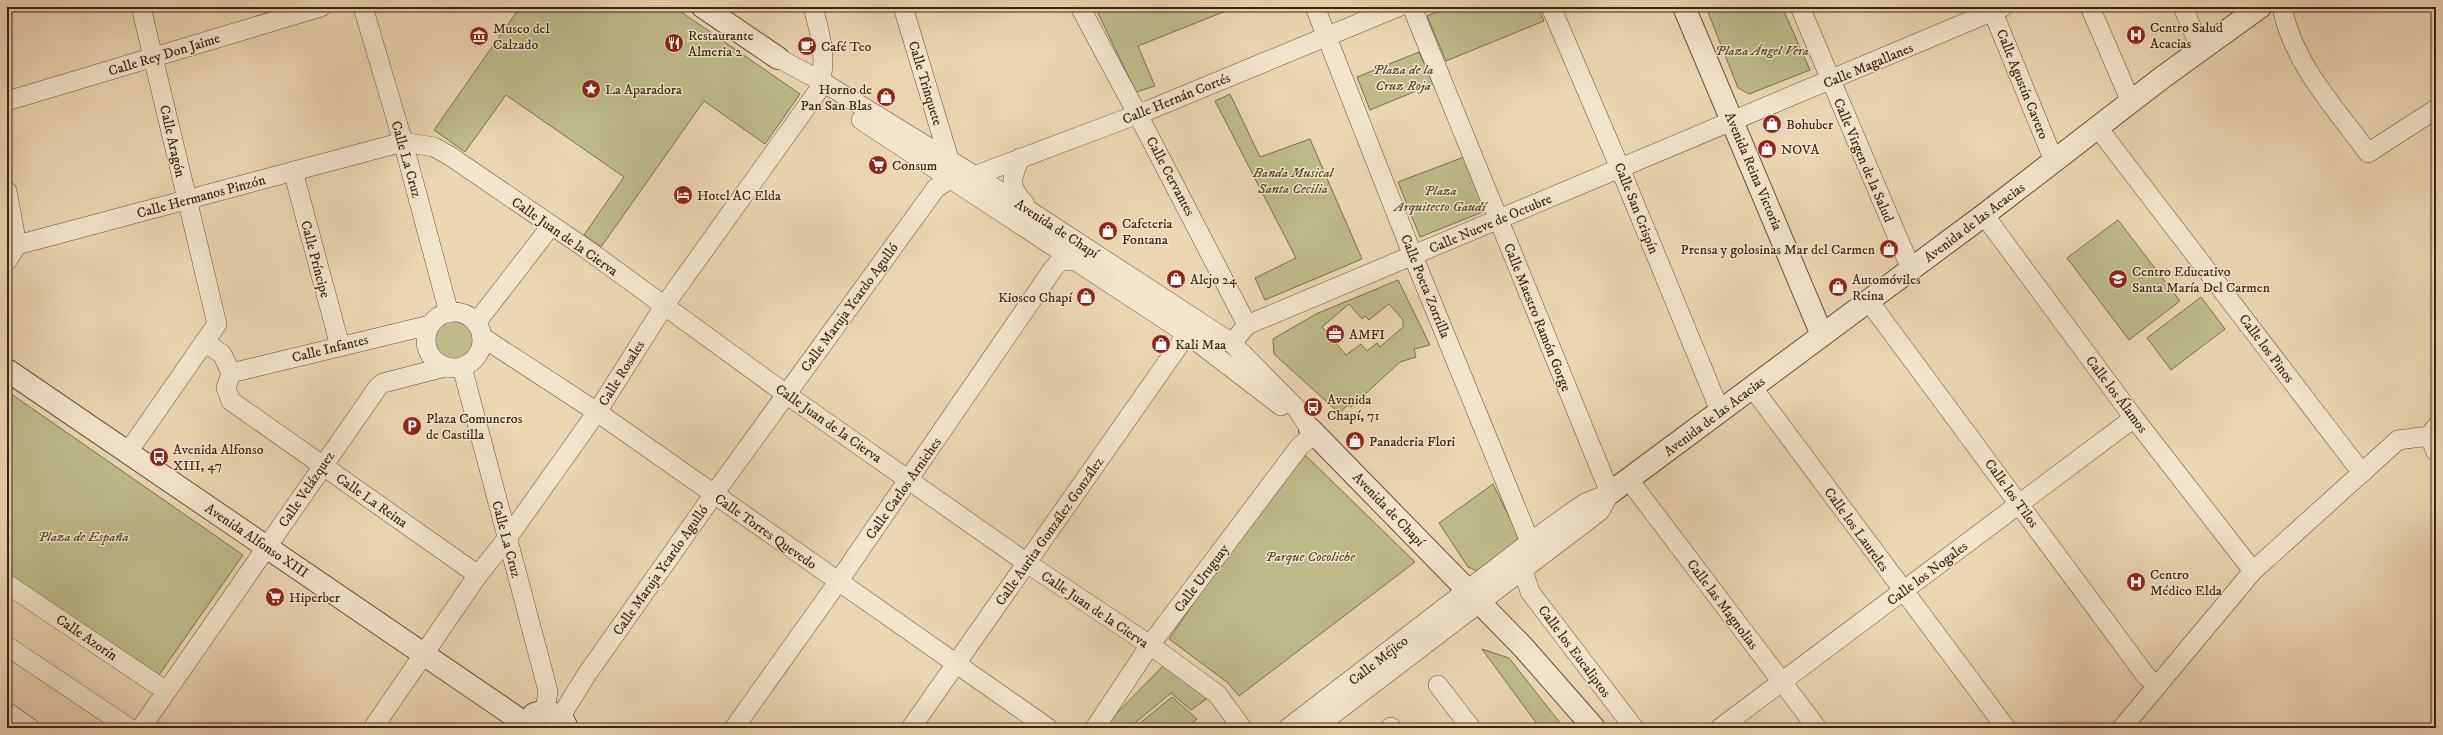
<svg xmlns="http://www.w3.org/2000/svg" width="2443" height="735" font-family="'IM FELL DW Pica',serif">
  <rect width="100%" height="100%" fill="#ecd6b2"/>
  <filter id="stains"><feTurbulence type="fractalNoise" baseFrequency=".005" numOctaves="4"/><feColorMatrix values="0 0 0 0 .2 0 0 0 0 .09 0 0 0 0 .02 0 0 0 .5 -.17"/></filter>
  <radialGradient id="worn" r=".72"><stop offset=".6" stop-color="#630" stop-opacity="0"/><stop offset="1" stop-color="#630" stop-opacity=".3"/></radialGradient>
  <g fill="#bdbc89" stroke="#7c704f" fill-rule="evenodd">
    <path d="M520,7h154l126,87 -35,50 -61,-43 -103,146 -17,-12 40,-58 -118,-82 -41,57 -31,-22z"/>
    <path d="M1095,7h141l-98,39 17,40 -19,6z"/>
    <path d="M1448,7h90l6,14 -98,40 -19,-45z"/>
    <path d="M1706,7h76l28,63 -61,24 -11,-6z"/>
    <path d="M1419,52l14,32 -63,26 -13,-33z"/>
    <path d="M1230,94l30,63 50,-18 52,120 -97,41 -10,-22 41,-20 -81,-157z"/>
    <path d="M1464,157l21,54 -65,26 -22,-55z"/>
    <path d="M2118,220l62,81 -51,39 -62,-82z"/>
    <path d="M1398,280l32,65 -16,4 2,8 -16,5 -49,45 -3,-2 -9,8 -65,-59 -1,-15 43,-25zM1349,304l13,15 3,-3 4,4 20,-16 14,16v7l-23,20 -3,-4 -10,8 -6,-7 -15,11 -24,-28z"/>
    <path d="M2201,297l24,32 -54,41 -24,-32z"/>
    <circle cx="454" cy="340" r="19"/>
    <path d="M7,391l236,164 -84,120 -9,-3 -143,-98z"/>
    <path d="M1303,453l112,109 -176,134 -12,-14 -58,-43 46,-67z"/>
    <path d="M1493,484l28,57 -44,30 -9,-4 -29,-44z"/>
    <path d="M1482,649l27,9 55,70h-24z"/>
    <path d="M1165,664l47,31 -21,15 -20,-17 -42,35h-27z"/>
    <path d="M1172,697l25,22 -11,9h-52z"/>
  </g>
  <g fill="none" stroke-linecap="round" stroke-linejoin="round">
    <defs>
      <g id="minor">
        <path d="M363,7l40,135 46,171"/>
        <path d="M903,7l46,152"/>
        <path d="M1080,7l67,125 100,193"/>
        <path d="M1315,7l98,249 117,286"/>
        <path d="M1412,7l198,486"/>
        <path d="M1551,7l69,161 100,243"/>
        <path d="M1800,7l111,262"/>
        <path d="M1991,7l63,154"/>
        <path d="M2090,7l41,95"/>
        <path d="M2183,7l18,43"/>
        <path d="M2282,7c11,57 53,100 86,146l68,-44"/>
        <path d="M778,58l43,23 169,104 242,158 65,66 13,20"/>
        <path d="M7,101l314,-94"/>
        <path d="M861,120l326,214 94,72"/>
        <path d="M2098,128l264,345"/>
        <path d="M1020,158c-9,21 -12,28 5,46"/>
        <path d="M293,171l47,175"/>
        <path d="M7,191l10,54"/>
        <path d="M1984,215l150,203 119,153"/>
        <path d="M7,261l10,-16 386,-103 31,5 16,9 135,92 201,146 241,169 123,82 67,49 25,34"/>
        <path d="M1868,300l278,376 11,9"/>
        <circle cx="454" cy="340" r="28"/>
        <path d="M476,323l75,-97"/>
        <path d="M482,337l115,75 451,316"/>
        <path d="M204,342l18,12 9,19"/>
        <path d="M1232,343l15,-18 756,-318"/>
        <path d="M462,367l86,324 -3,20"/>
        <path d="M231,373l-5,15 5,13 247,174"/>
        <path d="M231,373l199,-48"/>
        <path d="M1752,387l254,341"/>
        <path d="M2429,436l7,16"/>
        <path d="M128,452l89,-128 -76,-317"/>
        <path d="M1629,480l188,248"/>
        <path d="M1523,570l7,22 104,136"/>
        <path d="M7,584l159,107"/>
        <path d="M7,646l122,82"/>
        <path d="M1438,685l33,43"/>
        <path d="M7,712l23,16"/>
        <path d="M561,716l26,-42 127,-180 222,-306 14,-9 24,-3 175,-66 249,-103"/>
        <path d="M1391,727v1"/>
        <path d="M141,728l237,-341 5,-4 62,-16"/>
        <path d="M373,728l105,-153 28,-35 91,-128 67,-106 154,-215c10,-30 3,-55 -5,-84"/>
        <path d="M734,728l104,-146 215,-313 7,-8h16"/>
        <path d="M911,728l276,-394"/>
        <path d="M1095,728l55,-83 150,-199 15,-12"/>
        <path d="M1288,728l242,-186 55,-39 25,-10"/>
        <path d="M1315,728l285,-217 10,-18"/>
        <path d="M1720,728l414,-310"/>
        <path d="M2122,728l131,-157 145,-131 31,-4 7,-9"/>
      </g>
      <g id="tertiary">
        <path d="M703,7l75,51"/>
        <path d="M1684,7l138,328"/>
        <path d="M7,370l519,354"/>
        <path d="M1310,429l213,218 71,81"/>
        <path d="M1610,493l374,-278 179,-138 97,-70"/>
        <path d="M525,728l9,-14 11,-3 16,5 6,12"/>
      </g>
    </defs>
    <use href="#minor" stroke="#66503c" stroke-width="20"/>
    <use href="#tertiary" stroke="#66503c" stroke-width="24"/>
    <use href="#minor" stroke="#f3e4cd" stroke-width="19"/>
    <use href="#tertiary" stroke="#f3e4cd" stroke-width="22"/>
  </g>
  <defs>
    <symbol id="hospital-disc" viewBox="-11 -11 22 22"><circle r="9.5" fill="#8f2418" stroke="#f3e4cd"/><path d="M-5-5h3v3.5h4V-5h3V5h-3V1.5h-4V5h-3Z" fill="#fff"/></symbol>
    <symbol id="museum-disc" viewBox="-11 -11 22 22"><circle r="9.5" fill="#8f2418" stroke="#f3e4cd"/><path d="M0-6L6-3V-2H-6V-3ZM-5-1h2V3h-2ZM-1-1h2V3h-2ZM3-1h2V3H3ZM-6 4H6V6H-6Z" fill="#fff"/></symbol>
    <symbol id="restaurant-disc" viewBox="-11 -11 22 22"><circle r="9.5" fill="#8f2418" stroke="#f3e4cd"/><path d="M-5-6h1v4h1v-4h1v4h1v-4h1v5L-1.5 .5V6h-2V.5L-5-1ZM5-6V6H3V1.5H1.5Q1.5-4 5-6Z" fill="#fff"/></symbol>
    <symbol id="cafe-disc" viewBox="-11 -11 22 22"><circle r="9.5" fill="#8f2418" stroke="#f3e4cd"/><path d="M-5.5-4.5H6V0H3Q3 3.5 0 3.5H-2.5Q-5.5 3.5-5.5 0ZM3-3.2v2h1.7v-2ZM-6 4.5H4V6H-6Z" fill="#fff"/></symbol>
    <symbol id="sight-disc" viewBox="-11 -11 22 22"><circle r="9.5" fill="#8f2418" stroke="#f3e4cd"/><path d="M0-6L1.8-2.2L6-1.7L2.9 1.2L3.7 5.4L0 3.3L-3.7 5.4L-2.9 1.2L-6-1.7L-1.8-2.2Z" fill="#fff"/></symbol>
    <symbol id="shop-disc" viewBox="-11 -11 22 22"><circle r="9.5" fill="#8f2418" stroke="#f3e4cd"/><path d="M-5-2.5h2.3a2.7 3.5 0 0 1 5.4 0H5L5.5 6h-11ZM-1.5-2.5h3a1.5 2.3 0 0 0-3 0Z" fill="#fff"/></symbol>
    <symbol id="supermarket-disc" viewBox="-11 -11 22 22"><circle r="9.5" fill="#8f2418" stroke="#f3e4cd"/><path d="M-6-5.5h2.5l.6 2H6L4.5 2H-2.5L-4.4-4H-6ZM-1.5 3.2a1.3 1.3 0 1 0 .1 0ZM3 3.2a1.3 1.3 0 1 0 .1 0Z" fill="#fff"/></symbol>
    <symbol id="hotel-disc" viewBox="-11 -11 22 22"><circle r="9.5" fill="#8f2418" stroke="#f3e4cd"/><path d="M-6-4.5h1.5V1H6V5H4.5V3h-9V5H-6ZM-4 0a1.8 1.8 0 1 1 3.6 0ZM.5 0V-2.5h3Q6-2.5 6 0Z" fill="#fff"/></symbol>
    <symbol id="school-disc" viewBox="-11 -11 22 22"><circle r="9.5" fill="#8f2418" stroke="#f3e4cd"/><path d="M0-5L7-2L0 1L-7-2ZM-4 1L0 2.5L4 1V4Q0 6-4 4Z" fill="#fff"/></symbol>
    <symbol id="office-disc" viewBox="-11 -11 22 22"><circle r="9.5" fill="#8f2418" stroke="#f3e4cd"/><path d="M-6-3h4V-5.5h4V-3h4V5H-6ZM-1-4.5V-3h2v-1.5ZM-6 0V1H6V0Z" fill="#fff"/></symbol>
    <symbol id="bus-disc" viewBox="-11 -11 22 22"><circle r="9.5" fill="#8f2418" stroke="#f3e4cd"/><path d="M-5-6H5V4H4V6H2V4H-2V6H-4V4H-5ZM-3.5-4V0h7V-4ZM-3.5 1.2v1.5H-2V1.2ZM2 1.2v1.5H3.5V1.2Z" fill="#fff"/></symbol>
    <symbol id="parking-disc" viewBox="-11 -11 22 22"><circle r="9.5" fill="#8f2418" stroke="#f3e4cd"/><path d="M-3.5-5.5H1a3.5 3.5 0 0 1 0 7H-1V5.5H-3.5ZM-1-3.4V-.6H.8a1.4 1.4 0 0 0 0-2.8Z" fill="#fff"/></symbol>
  </defs>
  <g fill-rule="evenodd">
    <use href="#hospital-disc" x="2125" y="24" width="22" height="22"/>
    <use href="#museum-disc" x="468" y="25" width="22" height="22"/>
    <use href="#restaurant-disc" x="663" y="32" width="22" height="22"/>
    <use href="#cafe-disc" x="796" y="35" width="22" height="22"/>
    <use href="#sight-disc" x="580" y="78" width="22" height="22"/>
    <use href="#shop-disc" x="875" y="86" width="22" height="22"/>
    <use href="#shop-disc" x="1761" y="113" width="22" height="22"/>
    <use href="#shop-disc" x="1756" y="138" width="22" height="22"/>
    <use href="#supermarket-disc" x="867" y="154" width="22" height="22"/>
    <use href="#hotel-disc" x="672" y="184" width="22" height="22"/>
    <use href="#shop-disc" x="1097" y="220" width="22" height="22"/>
    <use href="#shop-disc" x="1878" y="238" width="22" height="22"/>
    <use href="#shop-disc" x="1165" y="268" width="22" height="22"/>
    <use href="#school-disc" x="2107" y="268" width="22" height="22"/>
    <use href="#shop-disc" x="1827" y="276" width="22" height="22"/>
    <use href="#shop-disc" x="1075" y="286" width="22" height="22"/>
    <use href="#office-disc" x="1324" y="323" width="22" height="22"/>
    <use href="#shop-disc" x="1150" y="333" width="22" height="22"/>
    <use href="#bus-disc" x="1302" y="396" width="22" height="22"/>
    <use href="#parking-disc" x="401" y="415" width="22" height="22"/>
    <use href="#shop-disc" x="1344" y="430" width="22" height="22"/>
    <use href="#bus-disc" x="148" y="446" width="22" height="22"/>
    <use href="#hospital-disc" x="2125" y="571" width="22" height="22"/>
    <use href="#supermarket-disc" x="264" y="586" width="22" height="22"/>
  </g>
  <g text-anchor="middle" stroke-width="3" stroke-linejoin="round" paint-order="stroke">
    <g font-size="14" fill="#3a2315" stroke="#f3e4cd" text-anchor="start">
      <text x="2150" y="32">Centro Salud<tspan x="2150" dy="16">Acacias</tspan></text>
      <text x="493" y="33">Museo del<tspan x="493" dy="16">Calzado</tspan></text>
      <text x="688" y="40">Restaurante<tspan x="688" dy="16">Almeria 2</tspan></text>
      <text x="821" y="51">Café Teo</text>
      <text x="605" y="94">La Aparadora</text>
      <text x="872" y="94" text-anchor="end">Horno de<tspan x="872" dy="16">Pan San Blas</tspan></text>
      <text x="1786" y="129">Bohuber</text>
      <text x="1781" y="154">NOVA</text>
      <text x="892" y="170">Consum</text>
      <text x="697" y="200">Hotel AC Elda</text>
      <text x="1122" y="228">Cafeteria<tspan x="1122" dy="16">Fontana</tspan></text>
      <text x="1875" y="254" text-anchor="end">Prensa y golosinas Mar del Carmen</text>
      <text x="2132" y="276">Centro Educativo<tspan x="2132" dy="16">Santa María Del Carmen</tspan></text>
      <text x="1190" y="284">Alejo 24</text>
      <text x="1852" y="284">Automóviles<tspan x="1852" dy="16">Reina</tspan></text>
      <text x="1072" y="302" text-anchor="end">Kiosco Chapí</text>
      <text x="1349" y="339">AMFI</text>
      <text x="1175" y="349">Kali Maa</text>
      <text x="1327" y="404">Avenida<tspan x="1327" dy="16">Chapí, 71</tspan></text>
      <text x="426" y="423">Plaza Comuneros<tspan x="426" dy="16">de Castilla</tspan></text>
      <text x="1369" y="446">Panaderia Flori</text>
      <text x="173" y="454">Avenida Alfonso<tspan x="173" dy="16">XIII, 47</tspan></text>
      <text x="2150" y="579">Centro<tspan x="2150" dy="16">Médico Elda</tspan></text>
      <text x="289" y="602">Hiperber</text>
    </g>
    <g font-size="14" font-style="italic" fill="#5b4932" stroke="#f3e4cd">
      <text x="1762" y="55">Plaza Ángel Vera</text>
      <text x="1403" y="74">Plaza de la<tspan x="1403" dy="16">Cruz Roja</tspan></text>
      <text x="1293" y="177">Banda Musical<tspan x="1293" dy="16">Santa Cecilia</tspan></text>
      <text x="1440" y="195">Plaza<tspan x="1440" dy="16">Arquitecto Gaudí</tspan></text>
      <text x="83" y="541">Plaza de España</text>
      <text x="1310" y="561">Parque Cocoliche</text>
    </g>
    <g font-size="14" fill="#3a2315" stroke="#f3e4cd">
      <text transform="translate(164 54) rotate(-17)" y="5">Calle Rey Don Jaime</text>
      <text transform="translate(1868 65) rotate(-23)" y="5">Calle Magallanes</text>
      <text transform="translate(926 83) rotate(73)" y="5">Calle Trinquete</text>
      <text transform="translate(2023 84) rotate(68)" y="5">Calle Agustín Cavero</text>
      <text transform="translate(1176 98) rotate(-22)" y="5">Calle Hernán Cortés</text>
      <text transform="translate(173 141) rotate(77)" y="5">Calle Aragón</text>
      <text transform="translate(407 159) rotate(74)" y="5">Calle La Cruz</text>
      <text transform="translate(1864 160) rotate(67)" y="5">Calle Virgen de la Salud</text>
      <text transform="translate(1754 171) rotate(67)" y="5">Avenida Reina Victoria</text>
      <text transform="translate(1171 176) rotate(62)" y="5">Calle Cervantes</text>
      <text transform="translate(201 196) rotate(-15)" y="5">Calle Hermanos Pinzón</text>
      <text transform="translate(1637 208) rotate(68)" y="5">Calle San Crispín</text>
      <text transform="translate(1974 222) rotate(-37)" y="5">Avenida de las Acacias</text>
      <text transform="translate(1490 223) rotate(-23)" y="5">Calle Nueve de Octubre</text>
      <text transform="translate(1057 228) rotate(33)" y="5">Avenida de Chapí</text>
      <text transform="translate(565 236) rotate(35)" y="5">Calle Juan de la Cierva</text>
      <text transform="translate(316 259) rotate(75)" y="5">Calle Príncipe</text>
      <text transform="translate(1426 286) rotate(68)" y="5">Calle Poeta Zorrilla</text>
      <text transform="translate(849 307) rotate(-54)" y="5">Calle Maruja Ycardo Agulló</text>
      <text transform="translate(1538 317) rotate(68)" y="5">Calle Maestro Ramón Gorge</text>
      <text transform="translate(330 348) rotate(-14)" y="5">Calle Infantes</text>
      <text transform="translate(2267 348) rotate(53)" y="5">Calle los Pinos</text>
      <text transform="translate(621 373) rotate(-58)" y="5">Calle Rosales</text>
      <text transform="translate(2117 394) rotate(53)" y="5">Calle los Álamos</text>
      <text transform="translate(1714 416) rotate(-37)" y="5">Avenida de las Acacias</text>
      <text transform="translate(829 423) rotate(35)" y="5">Calle Juan de la Cierva</text>
      <text transform="translate(903 488) rotate(-55)" y="5">Calle Carlos Arniches</text>
      <text transform="translate(306 489) rotate(-56)" y="5">Calle Velázquez</text>
      <text transform="translate(2012 493) rotate(54)" y="5">Calle los Tilos</text>
      <text transform="translate(372 500) rotate(35)" y="5">Calle La Reina</text>
      <text transform="translate(1389 509) rotate(46)" y="5">Avenida de Chapí</text>
      <text transform="translate(1857 529) rotate(54)" y="5">Calle los Laureles</text>
      <text transform="translate(766 531) rotate(35)" y="5">Calle Torres Quevedo</text>
      <text transform="translate(1049 531) rotate(-55)" y="5">Calle Aurita González González</text>
      <text transform="translate(507 539) rotate(75)" y="5">Calle La Cruz</text>
      <text transform="translate(257 540) rotate(34)" y="5">Avenida Alfonso XIII</text>
      <text transform="translate(660 570) rotate(-55)" y="5">Calle Maruja Ycardo Agulló</text>
      <text transform="translate(1927 573) rotate(-37)" y="5">Calle los Nogales</text>
      <text transform="translate(1201 578) rotate(-53)" y="5">Calle Uruguay</text>
      <text transform="translate(1723 604) rotate(53)" y="5">Calle las Magnolias</text>
      <text transform="translate(1095 609) rotate(34)" y="5">Calle Juan de la Cierva</text>
      <text transform="translate(87 637) rotate(34)" y="5">Calle Azorín</text>
      <text transform="translate(1575 651) rotate(53)" y="5">Calle los Eucaliptos</text>
      <text transform="translate(1378 660) rotate(-38)" y="5">Calle Méjico</text>
    </g>
  </g>
  <rect width="2443" height="735" fill="none" stroke="#ecd6b2" stroke-width="24"/>
  <rect x="8" y="8" width="2427" height="719" fill="none" stroke="#3a2315" stroke-width="2"/>
  <rect x="12" y="12" width="2419" height="711" fill="none" stroke="#3a2315"/>
  <rect width="100%" height="100%" filter="url(#stains)"/>
  <rect width="100%" height="100%" fill="url(#worn)"/>
</svg>
